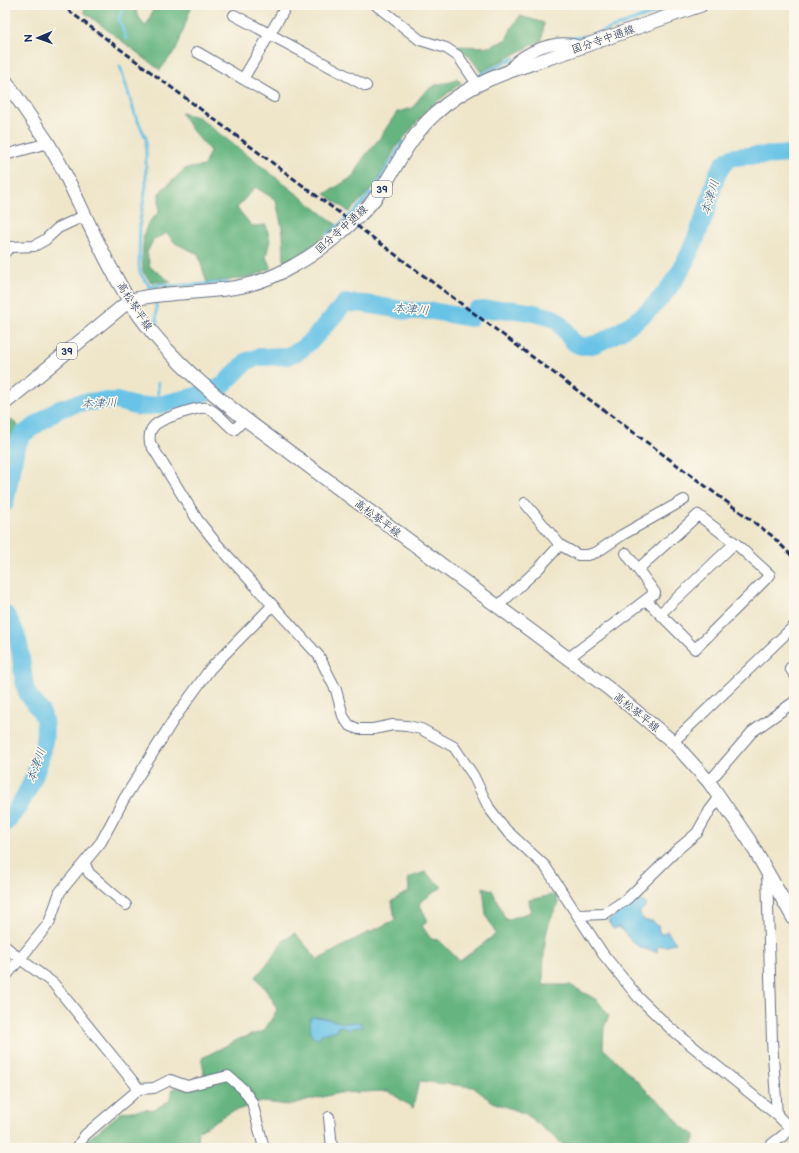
<svg xmlns="http://www.w3.org/2000/svg" width="799" height="1153" font-family="'Balsamiq Sans','Klee One',sans-serif">
  <rect width="100%" height="100%" fill="#fbf7ec"/>
  <filter id="ink" filterUnits="userSpaceOnUse"><feTurbulence type="fractalNoise" baseFrequency=".025" numOctaves="2"/><feDisplacementMap in="SourceGraphic" scale="8" xChannelSelector="R" yChannelSelector="G"/><feConvolveMatrix kernelMatrix="1 2 1 2 8 2 1 2 1" color-interpolation-filters="sRGB"/></filter>
  <filter id="wash" filterUnits="userSpaceOnUse"><feTurbulence type="fractalNoise" baseFrequency=".012" numOctaves="4" result="noise"/><feDisplacementMap in="SourceGraphic" scale="16" xChannelSelector="R" yChannelSelector="G"/><feGaussianBlur stdDeviation="0.9" result="paint"/><feColorMatrix in="noise" values="0 0 0 0 0 0 0 0 0 0 0 0 0 0 0 0 0 1.4 0 .05"/><feComposite in="paint" operator="in"/></filter>
  <g filter="url(#wash)">
    <rect width="100%" height="100%" fill="#efe6ca"/>
    <g fill="#66b580" stroke="#40726f">
      <path d="M85,5h53l-2,8 10,14 9,-22h37l-15,43 -17,22 -76,-58z"/>
      <path d="M520,16l24,7 -2,17 -61,32 -11,-15 -13,-11 32,1 17,-7 6,-13z"/>
      <path d="M457,78l4,5 -31,24 -34,40 -21,39 -26,26 -24,-18 29,-18 10,-19 15,-18 18,-27 16,-4c6,-10 12,-18 23,-23 10,-4 10,1 21,-7z"/>
      <path d="M181,113l17,4 139,108 -34,28 -19,13 -1,-33 -7,-33 -21,-13 -18,21 15,18 14,-1 4,15 -4,17 5,11 -19,9 -45,6 -9,-29 -23,-11 -8,-10 -13,6 -7,13 3,15 21,15h-20l-8,-10 -1,-13 2,-25 4,-11 11,-11v-19l26,-24 19,-3 6,-15 -18,-21z"/>
      <path d="M11,420l7,5 -10,23 -3,20v-41z"/>
      <path d="M425,872l17,15 -23,16 9,18 -6,5 9,13 8,1 21,21 36,-27 -10,-19 -3,-28 9,3 14,30 25,-8 -2,-12 28,-6 1,11c-16,23 -14,53 -15,80h27l27,15 12,16 -5,11 -1,21 45,44 20,17 14,18 13,8 -3,13h-125l-41,-34 -34,-12 -19,-15 -54,-6 -6,27 -25,-17 -49,2 -49,12 -28,-3 -31,10 -33,19 -1,14h15l1,3h-130l5,-9 34,-27 33,-3 14,-8 4,-13h24l7,-15 -2,-15 37,-19 25,-8 13,-21 -5,-11 -16,-22 17,-21 9,-14 13,-9 23,27 39,-22 38,-18 -3,-19 17,-10 -1,-13z"/>
    </g>
    <g fill="#68c3e6" stroke="#4279a2">
      <path d="M636,896l11,9 -7,7v4l6,5h7l5,5 1,6 3,2 5,-3 9,12 -7,1 -1,2h-8l-3,2v4c-21,-4 -24,-9 -38,-25l-6,2 -5,-8z"/>
      <path d="M314,1017c11,0 21,5 32,6 7,0 9,-3 16,1l1,4 -5,-2 -10,4 -6,-4 -5,1v3l-16,4 -2,4 -8,-3 -1,-17z"/>
    </g>
    <g fill="none" stroke-linecap="round" stroke-linejoin="round">
      <g stroke="#68c3e6" stroke-width="3">
        <path d="M123,5l-4,14 7,20"/>
        <path d="M564,39l26,-3 86,-31"/>
        <path d="M120,66l15,49 11,23v48l-6,35 -1,44 1,8 10,14"/>
        <path d="M480,75l34,-17"/>
        <path d="M377,185l26,-43"/>
        <path d="M328,235l29,-26 14,-16"/>
        <path d="M150,287l13,-3 4,2 60,-3"/>
        <path d="M156,304l1,21"/>
        <path d="M158,405v-22"/>
      </g>
      <g stroke="#68c3e6" stroke-width="18">
        <path d="M5,503l11,-56 6,-12 35,-25 21,-7 21,-2h18l22,6 19,-2 38,-9 26,-10 25,-25 12,-4 28,-1 12,-5 14,-12 32,-36 21,1 42,7h24l38,7 5,-7c22,-3 42,-2 63,3 5,2 11,2 15,4 16,9 14,33 39,27 12,-3 22,-10 33,-17 47,-30 64,-68 82,-119 6,-16 7,-42 24,-51 9,-4 48,-1 63,-5"/>
        <path d="M5,614c19,27 14,43 20,72 2,13 17,21 19,34 5,32 -17,80 -39,103"/>
      </g>
    </g>
  </g>
  <g filter="url(#ink)">
    <g fill="none" stroke-linecap="round" stroke-linejoin="round">
      <defs>
        <g id="minor">
          <path d="M376,5l44,35 26,8 12,8 19,28"/>
          <path d="M234,15l132,71"/>
          <path d="M197,52l77,45"/>
          <path d="M508,72c3,-4 6,-9 10,-12 17,-13 44,-22 63,-13"/>
          <path d="M243,79l44,-74"/>
          <path d="M5,155l43,-12"/>
          <path d="M5,252l6,-5 23,-1 11,-6 13,-12 28,-13"/>
          <path d="M245,419l-11,11c-8,-6 -17,-19 -27,-22 -9,-2 -47,11 -53,18 -5,5 -5,11 -4,17l47,76 19,24 103,113 17,34 7,26 6,9 9,4h15l20,-4 14,1 14,3 33,18 19,28 16,33 17,22 39,36 58,88 35,43 31,30 108,88 17,17"/>
          <path d="M525,503l35,42 18,10h10l9,-3 25,-17 62,-35"/>
          <path d="M638,569l60,-54 37,28 35,32 -75,74 -49,-49"/>
          <path d="M497,607l42,-39 21,-23"/>
          <path d="M660,614l75,-71"/>
          <path d="M567,659l88,-66 -29,-40"/>
          <path d="M794,665l-4,3 4,6"/>
          <path d="M673,742l121,-116"/>
          <path d="M709,782l43,-50 42,-30"/>
          <path d="M85,864l4,9 37,32"/>
          <path d="M767,873l5,168 5,74"/>
          <path d="M579,915l25,-1 23,-15 51,-50 19,-16 13,-23 10,-13"/>
          <path d="M5,946l15,13 29,-36 11,-31 41,-50 23,-43 50,-80 36,-50 62,-63"/>
          <path d="M5,977l15,-18 33,24 86,106 -54,46 -8,13"/>
          <path d="M139,1089l15,-1 16,-8 17,6 41,-10 15,13 9,13 12,46"/>
          <path d="M329,1117l3,31"/>
          <path d="M767,1148l27,-21"/>
        </g>
        <g id="major">
          <path d="M5,80l43,63 12,21c23,45 42,93 69,136 29,47 72,85 116,119l363,269 65,54 36,40 40,58 45,79"/>
          <path d="M5,403l124,-102c16,-6 33,-6 50,-8 46,-3 75,-4 116,-28 29,-16 68,-48 86,-75 17,-26 30,-55 54,-76 36,-34 84,-46 129,-61 46,-16 92,-32 137,-48"/>
        </g>
      </defs>
      <use href="#minor" stroke="#656f84" stroke-width="12"/>
      <use href="#major" stroke="#656f84" stroke-width="15"/>
      <use href="#minor" stroke="#fff" stroke-width="10"/>
      <use href="#major" stroke="#fff" stroke-width="13"/>
      <path stroke="#1b2f5e" stroke-width="3" stroke-dasharray="6 3" stroke-linecap="butt" d="M61,5l710,530 23,23"/>
    </g>
  </g>
  <g text-anchor="middle" stroke-width="3" stroke-linejoin="round" paint-order="stroke">
    <g fill="#fbf7ec" stroke="#5e6b89" stroke-width="1">
      <rect x="372" y="181" width="20" height="16" rx="3"/>
      <rect x="57" y="343" width="20" height="16" rx="3"/>
    </g>
    <g font-size="10" font-weight="bold" fill="#1b2f5e">
      <text x="382" y="193">39</text>
      <text x="67" y="355">39</text>
    </g>
    <g font-size="11" fill="#1b2f5e" stroke="#fbf7ec">
      <text transform="translate(603 39) rotate(-19)" y="4">国分寺中通線</text>
      <text transform="translate(341 229) rotate(-42)" y="4">国分寺中通線</text>
      <text transform="translate(135 306) rotate(57)" y="4">高松琴平線</text>
      <text transform="translate(378 518) rotate(37)" y="4">高松琴平線</text>
      <text transform="translate(637 712) rotate(39)" y="4">高松琴平線</text>
    </g>
    <g font-size="12" font-style="italic" fill="#325b87" stroke="#fbf7ec">
      <text transform="translate(710 197) rotate(-73)" y="4">本津川</text>
      <text transform="translate(411 309) rotate(5)" y="4">本津川</text>
      <text transform="translate(99 403) rotate(-2)" y="4">本津川</text>
      <text transform="translate(36 765) rotate(-71)" y="4">本津川</text>
    </g>
  </g>
  <rect width="799" height="1153" fill="none" stroke="#fbf7ec" stroke-width="20"/>
  <g transform="translate(38 38) rotate(268)" stroke="#fbf7ec" stroke-width="3" paint-order="stroke">
  <path d="M0-3L7 15L0 10L-7 15Z" fill="#1b2f5e"/>
  <text y="-6" font-size="11" font-weight="bold" text-anchor="middle" fill="#1b2f5e">N</text>
  </g>
</svg>
